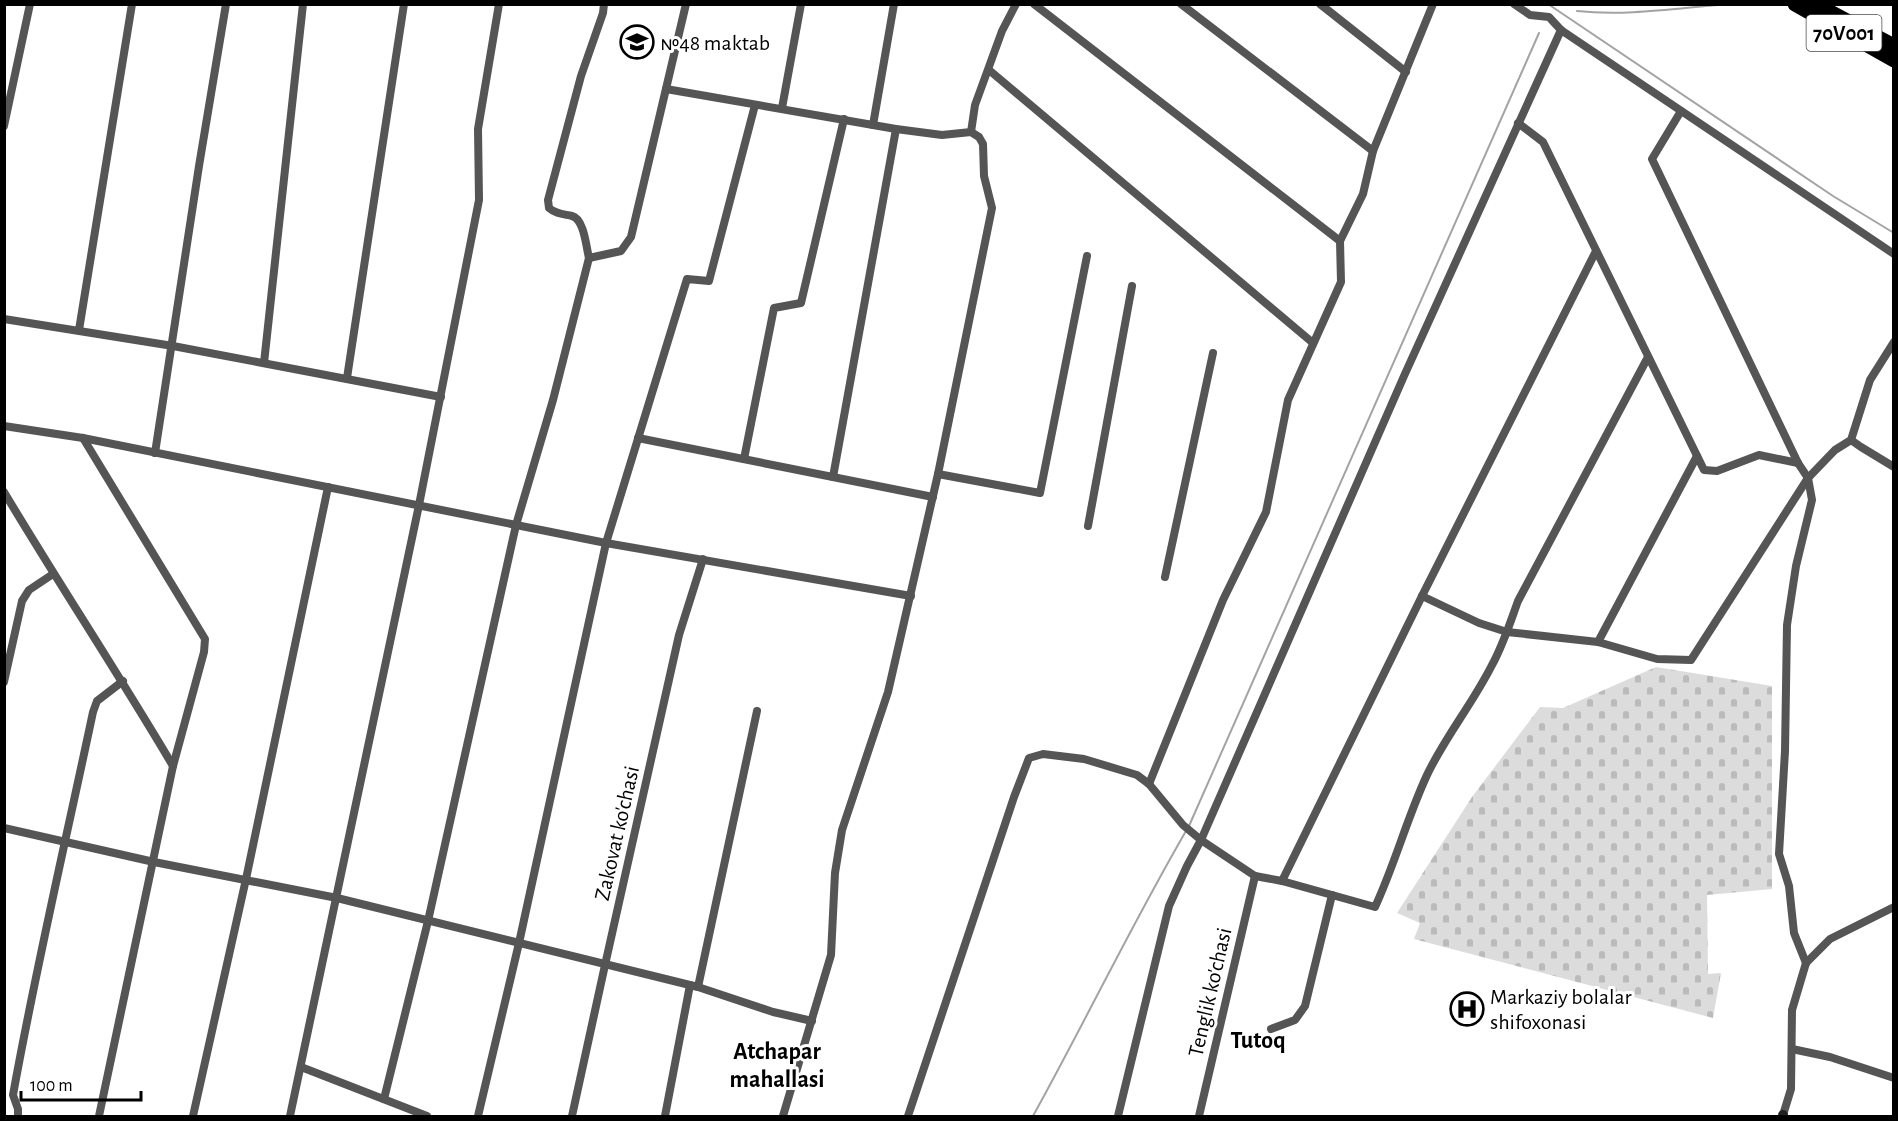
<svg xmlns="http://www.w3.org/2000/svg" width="1898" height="1121" font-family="'Alegreya Sans',sans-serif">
  <defs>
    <pattern id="cemetery-stones" width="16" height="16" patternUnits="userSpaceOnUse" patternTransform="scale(1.5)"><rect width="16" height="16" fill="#dcdcdc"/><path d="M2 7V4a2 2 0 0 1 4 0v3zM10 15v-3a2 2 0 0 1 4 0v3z" fill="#bbb"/></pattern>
  </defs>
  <rect width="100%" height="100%" fill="#fff"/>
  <path fill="url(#cemetery-stones)" d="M1656,667l116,19v203l-65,6 1,79 13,-1 -8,45 -299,-79 6,-16 -23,-10 75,-116 68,-90 23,1z"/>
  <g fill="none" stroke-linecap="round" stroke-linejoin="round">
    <g stroke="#a3a3a3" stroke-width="2">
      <path d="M1548,4l285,192 61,37"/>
      <path d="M1577,11c46,5 94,-2 140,-6"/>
      <path d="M1189,826l350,-793"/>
      <path d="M1033,1116c52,-94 99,-192 153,-285"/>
    </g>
    <g stroke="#555" stroke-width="8">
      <path d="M1034,4l306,237"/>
      <path d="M1181,4l192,147"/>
      <path d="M1320,4l86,68"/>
      <path d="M1514,4l16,11 19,2 12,13 333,224"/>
      <path d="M989,70l324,273"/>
      <path d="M666,89l230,40 46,6 29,-3 8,5 4,7 1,32 8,32 -54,266 -50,218 -46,138 -7,43 -4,82 -48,161"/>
      <path d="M782,108l19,-104"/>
      <path d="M1681,111l-29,48 146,304 10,15 4,22 -16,66 -9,59 -2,126 -6,103 10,32 5,47 12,30"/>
      <path d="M1518,123l25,19 161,328 13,1 42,-16 39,8"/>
      <path d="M873,125l21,-121"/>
      <path d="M4,126l26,-122"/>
      <path d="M971,132l4,-27 27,-74 14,-27"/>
      <path d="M589,258l32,-7 10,-14 55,-233"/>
      <path d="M4,319l169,27 268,51"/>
      <path d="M79,330l53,-326"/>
      <path d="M264,363l39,-359"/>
      <path d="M347,378l57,-374"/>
      <path d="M4,426l79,12 523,105 305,53"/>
      <path d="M83,438l122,201 -1,13 -31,114 -74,350"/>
      <path d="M638,438l295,59"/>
      <path d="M1851,440l10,7 33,20"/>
      <path d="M155,453l44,-287 27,-162"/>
      <path d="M744,459l30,-151 27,-5 43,-184"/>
      <path d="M938,474l102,19 47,-237"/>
      <path d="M833,477l63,-348"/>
      <path d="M4,492c55,92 114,181 169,274"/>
      <path d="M1088,526l44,-240"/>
      <path d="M1165,577l48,-224"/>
      <path d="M1422,596l57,27 28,9 91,10 59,17 34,1 117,-182 27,-28 16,-10 19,-60 24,-38"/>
      <path d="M1598,642l99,-186"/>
      <path d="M4,682l18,-81 7,-11 24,-16"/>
      <path d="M1149,784l74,-184 43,-88 22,-112 53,-118 -1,-41 23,-47 10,-43 60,-147"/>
      <path d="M4,828l150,34 183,36 361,89 75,25 39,9"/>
      <path d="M1282,881l140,-285 174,-345"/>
      <path d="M698,987l59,-276"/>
      <path d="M1271,1029l24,-9 10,-14 27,-111"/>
      <path d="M1792,1049l38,8 64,21"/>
      <path d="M301,1067l126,49"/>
      <path d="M384,1099l44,-178 88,-396 37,-125 36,-142c-3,-12 -5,-39 -17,-42 -9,-2 -16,-2 -23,-8l-1,-8 33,-124 22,-63 1,-9"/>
      <path d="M1783,1115l8,-26 1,-79 14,-47 24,-24 64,-32"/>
      <path d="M18,1116v-7l-5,-14c23,-128 53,-255 80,-383l4,-11 26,-20"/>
      <path d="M193,1116l53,-237 82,-392"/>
      <path d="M290,1116l129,-611 60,-305 -1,-71 21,-125"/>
      <path d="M478,1116l41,-173 87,-400 81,-264 22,2 46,-176"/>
      <path d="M572,1116l33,-151 74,-330 24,-76"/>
      <path d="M665,1116l25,-131"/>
      <path d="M908,1116l106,-319 15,-39 14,-4 41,5 53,16 12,9 34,41 18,15 54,36 27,5 93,26c20,-43 32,-89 52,-132 18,-38 46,-72 65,-110 11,-20 18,-42 26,-64l130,-244"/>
      <path d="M1118,1116l51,-210 18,-40 14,-26 203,-464 157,-346"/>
      <path d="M1199,1116l56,-240"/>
    </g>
    <path stroke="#222" stroke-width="10" d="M1783,1116v-1"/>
    <g stroke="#000" stroke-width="15">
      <path d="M1795,4l99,56"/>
      <path d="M1815,4l79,42"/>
    </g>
  </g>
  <defs>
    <symbol id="school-ring" viewBox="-11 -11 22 22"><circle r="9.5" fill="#fff" stroke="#000" stroke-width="1.5"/><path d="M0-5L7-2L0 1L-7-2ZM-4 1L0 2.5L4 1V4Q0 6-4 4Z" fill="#000"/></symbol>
    <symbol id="hospital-ring" viewBox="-11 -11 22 22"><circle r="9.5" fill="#fff" stroke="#000" stroke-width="1.5"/><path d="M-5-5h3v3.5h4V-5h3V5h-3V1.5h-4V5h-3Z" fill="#000"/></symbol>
  </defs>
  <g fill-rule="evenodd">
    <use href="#school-ring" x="618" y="23" width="38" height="38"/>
    <use href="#hospital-ring" x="1448" y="990" width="38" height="38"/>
  </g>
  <g text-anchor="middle" stroke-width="6" stroke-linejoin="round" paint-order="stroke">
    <rect fill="#fff" stroke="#4c4c4c" stroke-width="1.5" x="1806.5" y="15" width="75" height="36" rx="4.5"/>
    <g font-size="21" font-weight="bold" fill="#000">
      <text x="1844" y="40">70V001</text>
    </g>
    <g font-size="22" fill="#000" stroke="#fff" text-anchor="start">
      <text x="660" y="50">№48 maktab</text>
      <text x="1490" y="1004">Markaziy bolalar<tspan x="1490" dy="25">shifoxonasi</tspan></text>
    </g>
    <g font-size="22" fill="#000" stroke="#fff">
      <text transform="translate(616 833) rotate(-77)" y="8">Zakovat ko'chasi</text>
      <text transform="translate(1209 992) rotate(-77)" y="8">Tenglik ko'chasi</text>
    </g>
    <g font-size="24" font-weight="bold" fill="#000" stroke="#fff">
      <text x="1258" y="1048">Tutoq</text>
      <text x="777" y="1059">Atchapar<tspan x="777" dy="28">mahallasi</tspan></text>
    </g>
  </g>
  <rect width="1898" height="1121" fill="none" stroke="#000000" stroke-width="12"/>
  <path d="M21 1091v9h120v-9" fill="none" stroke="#000000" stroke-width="3"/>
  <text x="30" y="1091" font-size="18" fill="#000000" stroke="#ffffff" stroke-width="4.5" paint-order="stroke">100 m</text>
</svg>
